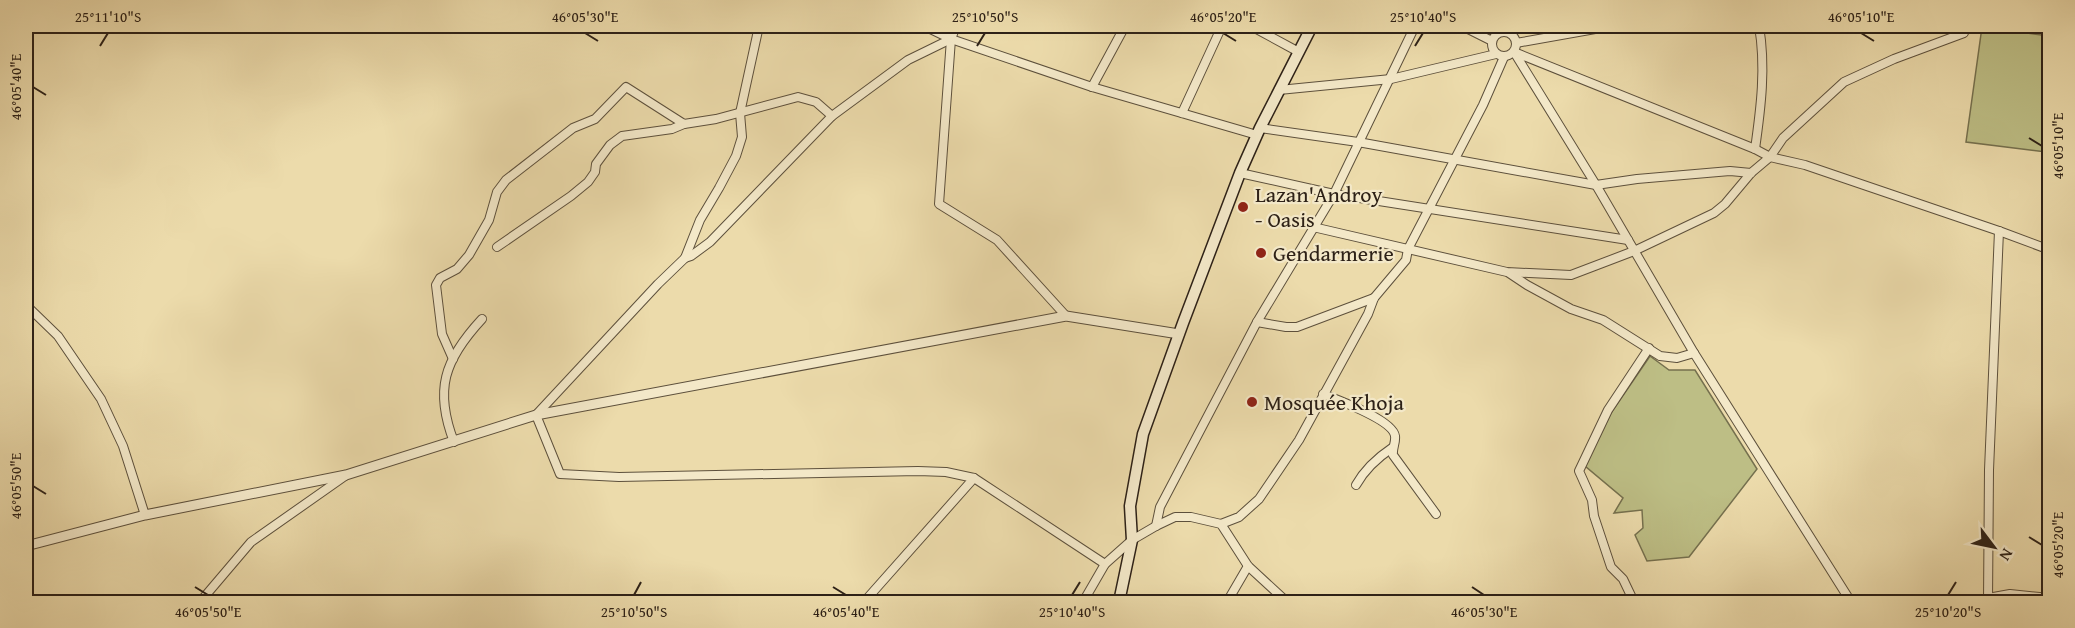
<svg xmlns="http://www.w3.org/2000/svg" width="2075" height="628" font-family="'Gentium Book Plus',serif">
  <rect width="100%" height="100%" fill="#ecdbab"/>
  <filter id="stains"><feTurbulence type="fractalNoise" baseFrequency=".00333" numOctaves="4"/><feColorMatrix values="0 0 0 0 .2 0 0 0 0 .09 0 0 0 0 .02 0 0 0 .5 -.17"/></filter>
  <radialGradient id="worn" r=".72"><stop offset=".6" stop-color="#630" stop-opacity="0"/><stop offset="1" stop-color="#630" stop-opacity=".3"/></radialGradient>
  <g fill="#bdbe85" stroke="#75704e" stroke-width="1.5">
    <path d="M1982,27l67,9 1,89 -4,27 -80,-10z"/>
    <path d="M1650,356l19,14h26l62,99 -68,88 -42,4 -12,-26 8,-7 -1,-18 -28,3 9,-15 -38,-32 26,-53z"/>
  </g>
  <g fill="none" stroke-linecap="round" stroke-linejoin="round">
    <defs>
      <g id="minor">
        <path d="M759,26l-19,87 2,24 -6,19 -17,32 -19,32 -15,38 -27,26 -122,131 24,59 59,3 299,-6 28,1 28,6 131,86"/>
        <path d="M924,26l27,13 141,48 165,48"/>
        <path d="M956,26l-5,13 -12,165 58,36 69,76"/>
        <path d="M1251,26l46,25"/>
        <path d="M1462,26l30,15"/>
        <circle cx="1504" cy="44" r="12"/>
        <path d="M1516,43l96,-17"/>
        <path d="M1514,52l82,133 98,168 157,249"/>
        <path d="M1514,52l241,97 15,8 35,8 194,66 51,19"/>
        <path d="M1092,87l33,-61"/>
        <path d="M1279,90l112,-11 105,-25"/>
        <path d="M1182,113l40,-87"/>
        <path d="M1260,128l98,14 238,43 41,-6 93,-8 21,2"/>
        <path d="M1755,149c6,-42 11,-82 4,-123"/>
        <path d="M1240,173l94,21 294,46"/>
        <path d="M1313,227l194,45 64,3 63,-24 80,-38 11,-9 26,-31 19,-16 13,-19 61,-56 50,-23 70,-26 2,-7"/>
        <path d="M497,247l74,-51 17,-14 7,-10 1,-8 14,-19 12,-9 50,-7 12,-5"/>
        <path d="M685,258l6,-2 19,-14 122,-126 76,-56 43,-21"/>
        <path d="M1509,273l18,12 44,24 32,11 57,36 17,2 17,-5"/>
        <path d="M26,305l32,31 43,63 22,47 22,69"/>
        <path d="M1257,322l29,5h11l77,-29"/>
        <path d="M453,359l-11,-25 -6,-49 4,-7 17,-9 12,-14 20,-35 8,-28 9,-12 67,-52 22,-9 31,-32 58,37 32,-5 82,-22 18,5 16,14"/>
        <path d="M1323,394c15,6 70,26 72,42 1,6 -3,13 -2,19l43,59"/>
        <path d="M454,442c-20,-52 -10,-82 28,-123"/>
        <path d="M1356,485c9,-16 21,-27 36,-37"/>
        <path d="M1221,524l18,-7 20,-18 40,-59 69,-126 6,-16 32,-38 2,-11 75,-144 21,-48"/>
        <path d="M1156,526l4,-19 97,-185 77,-128 81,-168"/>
        <path d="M1988,598l22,-4 40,4"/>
        <path d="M200,602l51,-60 94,-66"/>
        <path d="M864,602l110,-124"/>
        <path d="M1083,602l22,-38 27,-24 24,-14 19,-9h16l30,7 27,42 39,36"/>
        <path d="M1227,602l21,-36"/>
        <path d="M1634,602l-11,-23 -12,-12 -17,-51 -2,-16 -13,-29 29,-61 41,-62"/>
        <path d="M1988,602l1,-132 10,-239"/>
      </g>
      <path id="tertiary" d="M26,546l119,-31 201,-40 190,-60 530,-99 113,18"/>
      <path id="secondary" d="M1119,602l13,-62 -2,-34 13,-72 40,-111 57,-150 20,-45 52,-102"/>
    </defs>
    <use href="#minor" stroke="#5d503c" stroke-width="10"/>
    <use href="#tertiary" stroke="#5d503c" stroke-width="11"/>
    <use href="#secondary" stroke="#2d2117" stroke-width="13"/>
    <use href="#minor" stroke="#f3e8c8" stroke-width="8"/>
    <use href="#tertiary" stroke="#f3e8c8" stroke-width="9"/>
    <use href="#secondary" stroke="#f3e8c8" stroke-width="10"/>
  </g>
  <path fill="none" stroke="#2d2117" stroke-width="2" d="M585,33l13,8M1223,33l13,8M1861,33l13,8M100,46l8,-13M977,46l8,-13M1415,46l8,-13M33,87l13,8M2029,138l13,8M33,486l13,8M2029,537l13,8M195,587l13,8M833,587l13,8M1472,587l12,8M634,595l7,-13M1072,595l8,-13M1948,595l8,-13"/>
  <g fill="#8f2418" stroke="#f3e8c8" stroke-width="2">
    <circle cx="1243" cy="207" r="6"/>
    <circle cx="1261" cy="253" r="6"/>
    <circle cx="1252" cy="402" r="6"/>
  </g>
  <g text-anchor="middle" stroke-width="4.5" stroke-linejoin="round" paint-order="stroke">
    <g font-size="22" fill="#2d2117" stroke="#f3e8c8" text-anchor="start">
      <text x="1255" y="202">Lazan'Androy<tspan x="1255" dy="25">- Oasis</tspan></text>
      <text x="1273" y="261">Gendarmerie</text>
      <text x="1264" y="410">Mosquée Khoja</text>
    </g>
  </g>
  <rect width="2075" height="628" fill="none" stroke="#ecdbab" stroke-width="66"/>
  <g transform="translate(1994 547) rotate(122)" stroke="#f3e8c8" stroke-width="4.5" paint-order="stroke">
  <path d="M0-4.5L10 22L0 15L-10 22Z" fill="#2d2117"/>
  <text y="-9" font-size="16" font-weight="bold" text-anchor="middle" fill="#2d2117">N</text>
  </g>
  <rect x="33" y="33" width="2009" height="562" fill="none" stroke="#2d2117" stroke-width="2"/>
  <g font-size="15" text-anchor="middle" fill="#2d2117">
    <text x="108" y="22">25°11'10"S</text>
    <text x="585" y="22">46°05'30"E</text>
    <text x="985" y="22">25°10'50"S</text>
    <text x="1223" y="22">46°05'20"E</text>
    <text x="1423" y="22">25°10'40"S</text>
    <text x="1861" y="22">46°05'10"E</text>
    <text transform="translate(16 87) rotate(-90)" y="5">46°05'40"E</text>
    <text transform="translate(2058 146) rotate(-90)" y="5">46°05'10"E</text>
    <text transform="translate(16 486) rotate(-90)" y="5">46°05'50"E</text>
    <text transform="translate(2058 545) rotate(-90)" y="5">46°05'20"E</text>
    <text x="208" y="617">46°05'50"E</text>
    <text x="634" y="617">25°10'50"S</text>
    <text x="846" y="617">46°05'40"E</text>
    <text x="1072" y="617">25°10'40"S</text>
    <text x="1484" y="617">46°05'30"E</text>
    <text x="1948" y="617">25°10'20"S</text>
  </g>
  <rect width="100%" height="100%" filter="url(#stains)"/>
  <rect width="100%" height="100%" fill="url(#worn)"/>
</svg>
